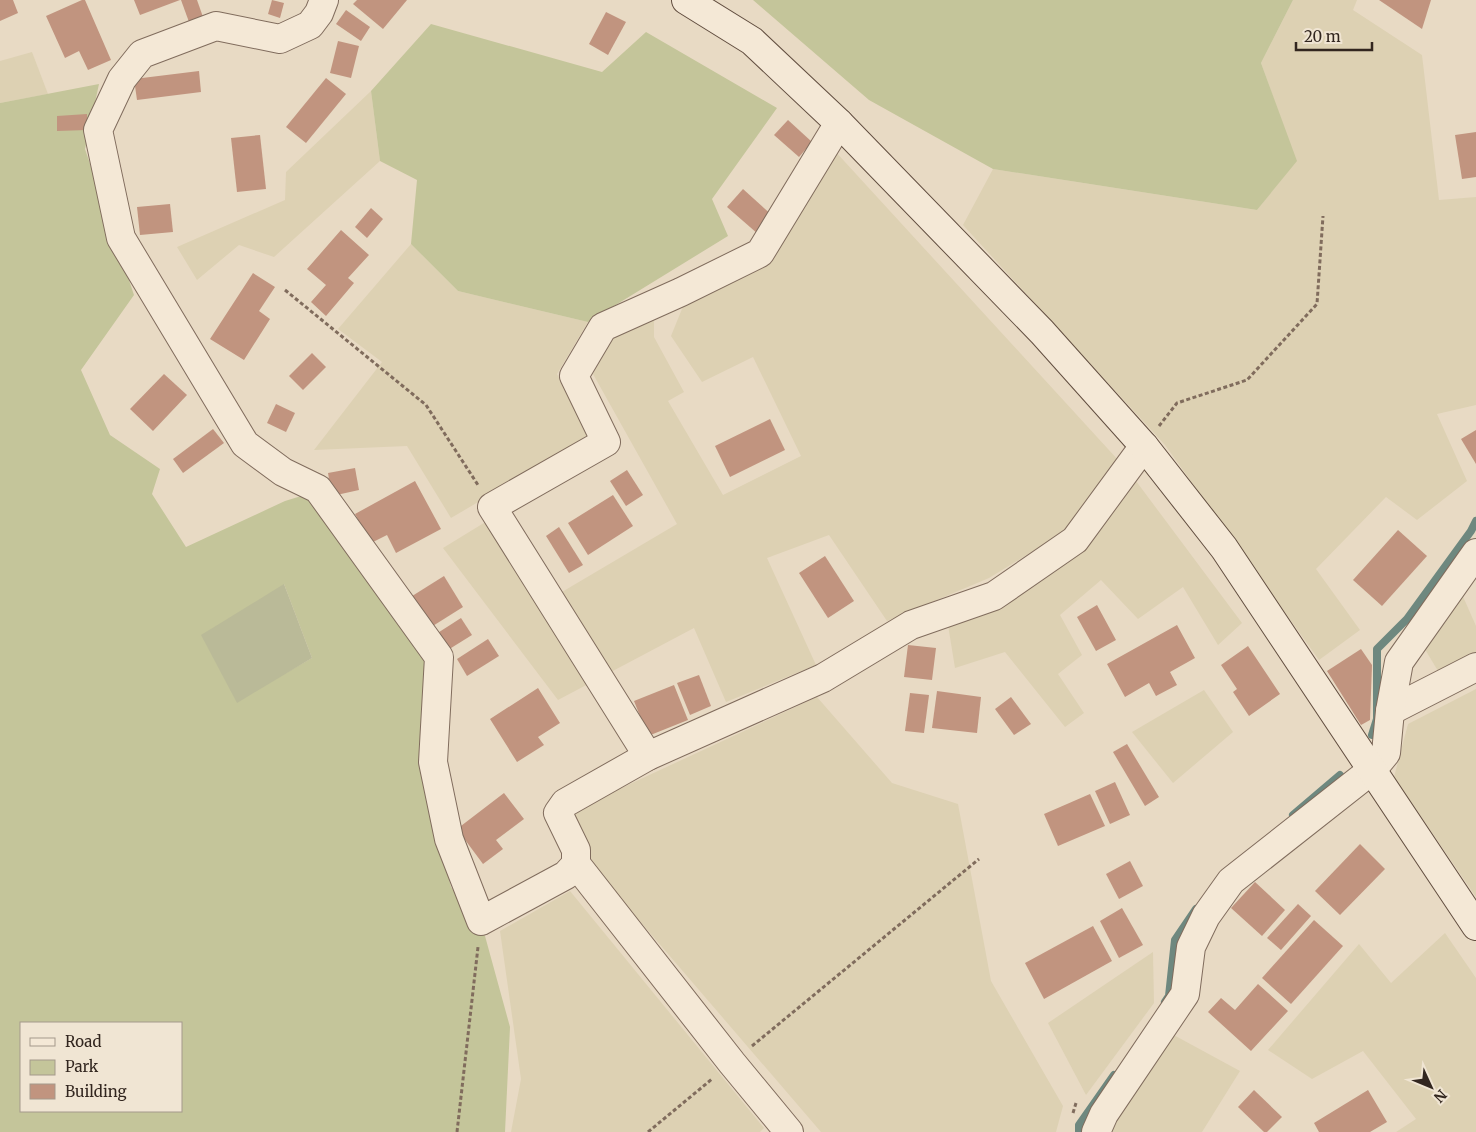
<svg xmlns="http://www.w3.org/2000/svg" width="1476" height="1132" font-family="Merriweather,serif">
  <rect width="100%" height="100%" fill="#e8dac4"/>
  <g fill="#ddd1b3">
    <path d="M1293,0h64l-4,10 69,45 17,145 37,-3v208l-39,9 30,67 -50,39 -31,-23 -70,72 44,61 -41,30 -154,-215 -202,-220 30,-56 264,41 39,-49 -35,-98z"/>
    <path d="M32,52l16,42 -48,9v-42z"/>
    <path d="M371,91l9,70 -106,96 -35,-12 -42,35 -20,-33 108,-47 1,-28z"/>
    <path d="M834,150l285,311 -55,71 -75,46 -102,43 -58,-86 -62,23 49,107 -90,37 -32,-74 -136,72 -115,-152 49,-30 53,84 132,-78 -84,-150 17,-38 44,-20v21l30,55 -16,9 55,94 78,-39 -48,-99 -51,25 -31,-46 13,-32 87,-44z"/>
    <path d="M411,244l47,47 130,31 -31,52 32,63 -138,81 -44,-72 -93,4 68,-88 -44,-33z"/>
    <path d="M1136,481l106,142 -24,22 -35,-58 -45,32 -37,-39 -41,35 22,40 -24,19 26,39 -19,14 -60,-75 -50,16 -7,-43 133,-78z"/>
    <path d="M1461,592l15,34v28l-38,17 -15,-25z"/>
    <path d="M1476,689v208l-82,-120 14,-53z"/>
    <path d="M1204,690l29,42 -60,51 -41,-51z"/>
    <path d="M817,697l75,86 66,21 33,177 72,125 -7,26h-235l-226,-263 -23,-58z"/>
    <path d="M570,891l194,237 -4,4h-249l10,-53 -21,-148z"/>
    <path d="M1445,933l31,45v154h-80l20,-13 -53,-68 -51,28 -44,-29 91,-106 32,39z"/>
    <path d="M1153,952l1,51 -68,92 -38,-72z"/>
    <path d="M1170,1033l70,38 -38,61h-97z"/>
  </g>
  <g fill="#c4c59a" fill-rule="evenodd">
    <path d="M753,0h540l-32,63 36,98 -40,49 -264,-41 -124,-69z"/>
    <path d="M431,24l171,48 44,-40 131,76 -65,91 16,37 -140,86 -130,-31 -47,-47 6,-64 -37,-19 -9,-70z"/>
    <path d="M99,84l-14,65 49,146 -53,75 29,65 50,34 -8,25 34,53 99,-46 26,-8 117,168 -7,111 30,115 34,49 25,91 -5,105h-505v-1029zM284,584l28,74 -26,15zM21,1023h160v88h-160z"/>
  </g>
  <path fill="#baba98" d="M284,584l28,74 -75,45 -36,-68z"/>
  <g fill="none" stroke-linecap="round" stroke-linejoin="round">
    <g stroke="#6e887f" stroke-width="8">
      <path d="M1372,735l5,-16v-70l30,-30 64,-88 5,-10"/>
      <path d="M1293,815l47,-40"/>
      <path d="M1165,1002l4,-6 6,-56 21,-31"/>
      <path d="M1079,1132v-7l35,-50"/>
    </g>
  </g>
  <g fill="#c1947f">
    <path d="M0,0h13l5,13 -18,8z"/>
    <path d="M82,0h3l26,60 -23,10 -9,-19 -14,7 -19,-42z"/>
    <path d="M134,0h46l-40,15z"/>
    <path d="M181,0h16l6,17 -14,5z"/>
    <path d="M272,0l12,3 -4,15 -12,-4z"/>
    <path d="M357,0h50l-24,29 -30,-25z"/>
    <path d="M1379,0h52l-9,29z"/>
    <path d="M346,10l24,17 -9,14 -25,-17z"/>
    <path d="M606,12l20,10 -18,33 -19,-11z"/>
    <path d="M338,41l21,5 -8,32 -21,-5z"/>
    <path d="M199,71l2,21 -64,8 -3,-21z"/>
    <path d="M326,78l20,16 -40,49 -20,-16z"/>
    <path d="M87,114v16l-30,1v-15z"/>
    <path d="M788,120l24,22 -13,15 -25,-22z"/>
    <path d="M1476,132v45l-14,2 -7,-44z"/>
    <path d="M260,135l6,54 -29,3 -6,-54z"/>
    <path d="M743,189l31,28 -16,17 -31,-27z"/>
    <path d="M170,204l3,28 -33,3 -3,-28z"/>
    <path d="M371,208l12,11 -16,19 -12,-11z"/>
    <path d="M341,230l28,25 -21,23 6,5 -28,33 -15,-14 15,-17 -19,-16z"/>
    <path d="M253,273l22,14 -16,24 11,8 -26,41 -34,-21z"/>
    <path d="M312,353l14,14 -23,23 -14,-14z"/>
    <path d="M164,374l23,21 -34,36 -23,-22z"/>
    <path d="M276,404l19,9 -9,19 -19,-9z"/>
    <path d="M770,419l15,31 -55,27 -15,-31z"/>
    <path d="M213,429l11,14 -41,30 -10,-14z"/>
    <path d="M1476,430v34l-15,-25z"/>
    <path d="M355,468l4,22 -27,6 -4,-23z"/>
    <path d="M627,470l16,25 -17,11 -16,-25z"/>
    <path d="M415,481l26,48 -45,24 -9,-18 -16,8 -16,-29z"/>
    <path d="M613,495l20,31 -45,29 -20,-32z"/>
    <path d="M559,527l24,38 -14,8 -23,-37z"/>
    <path d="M1398,530l29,26 -45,50 -29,-26z"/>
    <path d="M825,556l29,45 -26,17 -29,-45z"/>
    <path d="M444,576l19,31 -35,22 -19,-31z"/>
    <path d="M1097,605l19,35 -20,11 -19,-34z"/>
    <path d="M461,618l11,17 -29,18 -10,-17z"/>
    <path d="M1177,625l18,33 -25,14 7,13 -21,11 -7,-13 -24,14 -18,-33z"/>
    <path d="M488,639l11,17 -32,20 -10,-17z"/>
    <path d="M908,645l28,3 -4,32 -28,-3z"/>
    <path d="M1248,646l32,48 -31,22 -16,-24 4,-3 -16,-24z"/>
    <path d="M1361,649l11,16 -2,55 -9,5 -34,-54z"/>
    <path d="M699,675l12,31 -21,9 -13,-32z"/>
    <path d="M674,685l14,35 -40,16 -14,-35z"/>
    <path d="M538,688l22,35 -22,14 6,8 -27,17 -27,-43z"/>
    <path d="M937,691l44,6 -4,36 -45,-5z"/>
    <path d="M910,693l19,2 -5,38 -19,-2z"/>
    <path d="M1011,697l20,27 -17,11 -19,-26z"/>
    <path d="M1127,744l32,53 -14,9 -32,-54z"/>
    <path d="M1115,782l15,33 -20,9 -15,-33z"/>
    <path d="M504,793l20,26 -28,21 7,9 -20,15 -26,-35z"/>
    <path d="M1090,794l15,32 -47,20 -14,-32z"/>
    <path d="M1360,844l25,25 -45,46 -25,-24z"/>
    <path d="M1130,861l13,25 -24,13 -13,-25z"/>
    <path d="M1255,882l30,28 -23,26 -31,-28z"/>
    <path d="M1298,904l13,12 -30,34 -14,-12z"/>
    <path d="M1122,908l21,37 -24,13 -19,-37z"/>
    <path d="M1314,920l29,26 -52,58 -29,-26z"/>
    <path d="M1093,926l19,35 -68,38 -19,-36z"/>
    <path d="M1258,984l30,27 -37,40 -43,-39 13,-14 14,12z"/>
    <path d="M1254,1090l28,27 -15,15h-3l-26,-25z"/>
    <path d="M1368,1090l19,32 -17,10h-51l-5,-9z"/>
  </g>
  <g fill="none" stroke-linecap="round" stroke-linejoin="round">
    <defs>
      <g id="street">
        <path d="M324,0l-5,13 -9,12 -30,14 -64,-13 -74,28 -20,25 -24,51 23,108 124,206 38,28 35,17 121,168 -6,105 16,77 32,82 85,-46 10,-11v-14l-18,-37 7,-10 83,-47 175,-78 88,-53 83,-29 81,-56 69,-94"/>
        <path d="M1390,711l86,-44"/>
        <path d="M648,756l-156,-249 114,-65 -32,-66 29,-49 78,-35 79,-39 79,-130"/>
        <path d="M576,864l156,199 57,69"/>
        <path d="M1096,1132l8,-18 81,-120 6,-47 15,-31 25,-35 141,-111 14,-17 4,-42 9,-49 77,-109"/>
      </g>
      <path id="secondary" d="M686,0l66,41 87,82 203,209 102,114 80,102 252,378"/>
    </defs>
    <use href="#street" stroke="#806c5d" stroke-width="30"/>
    <use href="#secondary" stroke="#624e40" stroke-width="30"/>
    <g stroke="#806c5d" stroke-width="3" stroke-dasharray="4 2.5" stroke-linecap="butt">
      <path d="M285,290l141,115 52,80"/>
      <path d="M1159,426l18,-23 70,-23 70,-76 6,-88"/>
      <path d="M752,1046l227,-187"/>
      <path d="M1073,1113l3,-10"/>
      <path d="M457,1132l21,-185"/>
      <path d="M648,1132l64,-53"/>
    </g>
    <use href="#street" stroke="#f4e8d6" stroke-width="28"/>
    <use href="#secondary" stroke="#f4e8d6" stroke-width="28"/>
  </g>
  <rect x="20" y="1022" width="162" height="90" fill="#f0e5d3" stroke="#a4998b"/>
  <rect x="30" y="1038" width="25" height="8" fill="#f4e8d6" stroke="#a4998b"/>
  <text x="65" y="1047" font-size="15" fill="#32261f">Road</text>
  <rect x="30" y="1060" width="25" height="15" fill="#c4c59a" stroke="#a4998b"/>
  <text x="65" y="1072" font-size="15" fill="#32261f">Park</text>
  <rect x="30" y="1084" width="25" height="15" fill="#c1947f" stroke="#a4998b"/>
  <text x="65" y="1097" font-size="15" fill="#32261f">Building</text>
  <g transform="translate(1431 1087) rotate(134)" stroke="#f0e5d3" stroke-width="4" paint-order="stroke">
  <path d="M0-4L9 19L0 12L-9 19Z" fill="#32261f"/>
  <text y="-8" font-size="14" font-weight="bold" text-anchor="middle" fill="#32261f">N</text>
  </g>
  <path d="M1296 42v8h76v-8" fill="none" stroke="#32261f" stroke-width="2.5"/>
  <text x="1304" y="42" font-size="15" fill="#32261f" stroke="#f0e5d3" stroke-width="4" paint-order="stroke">20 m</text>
</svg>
